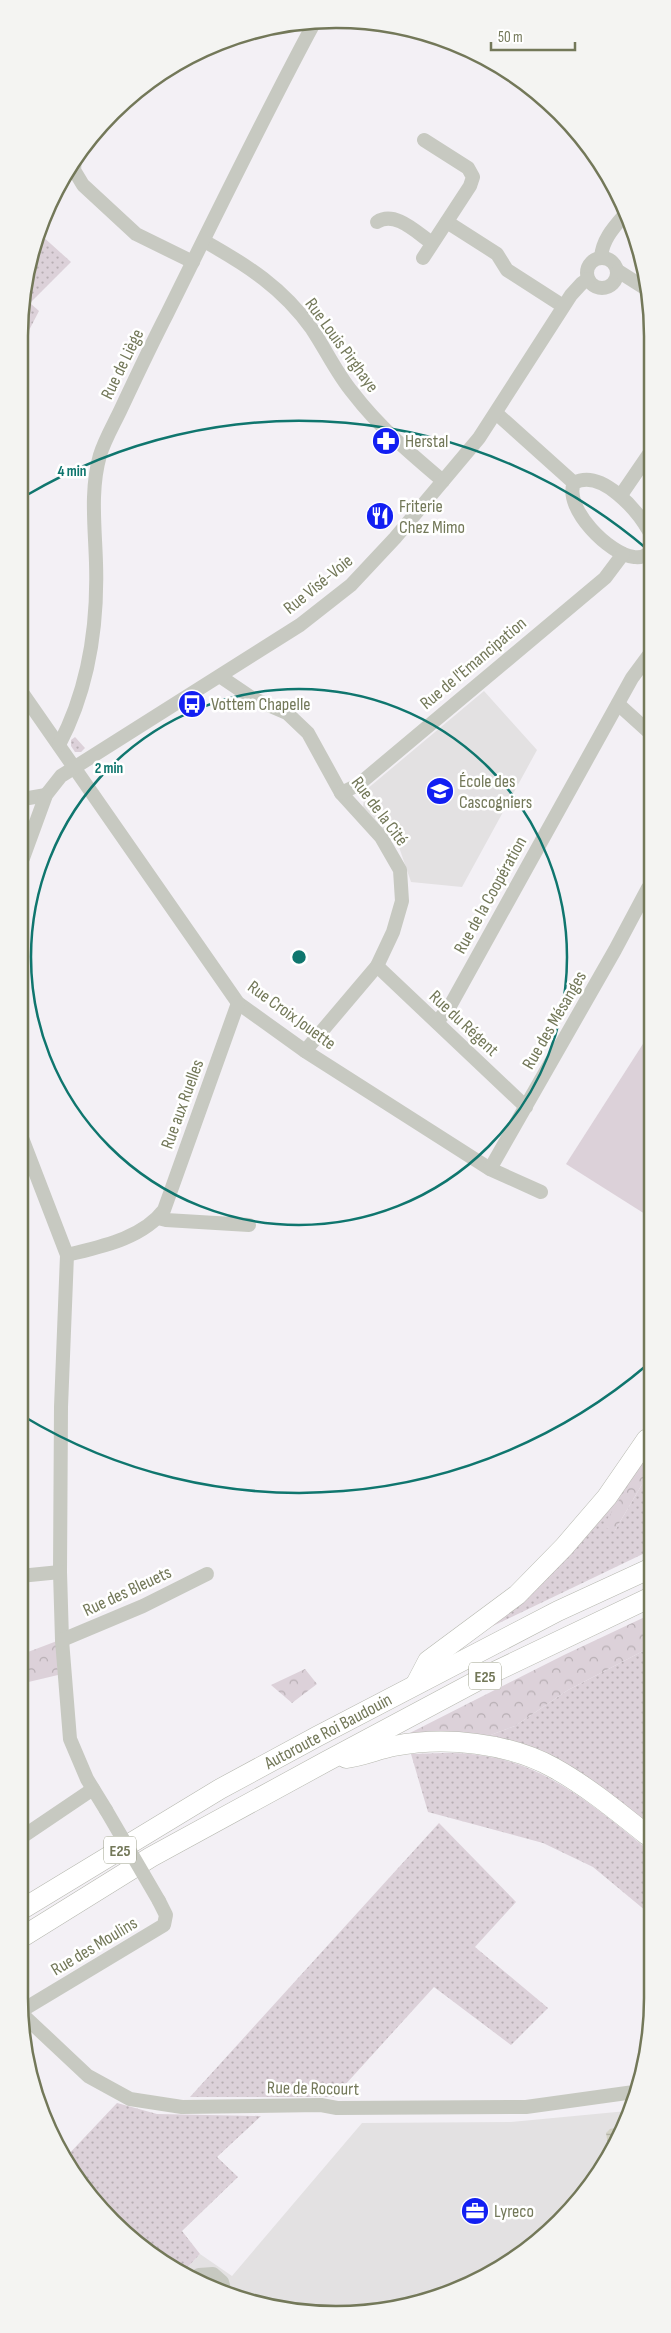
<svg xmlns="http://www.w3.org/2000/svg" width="671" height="2333" font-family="'Sofia Sans Condensed',sans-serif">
  <defs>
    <pattern id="grass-dots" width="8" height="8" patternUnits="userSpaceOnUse" patternTransform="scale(1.25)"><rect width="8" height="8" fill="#dcd1d9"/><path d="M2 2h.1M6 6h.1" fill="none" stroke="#b7aeb3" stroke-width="1.8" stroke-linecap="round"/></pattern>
    <pattern id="forest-crowns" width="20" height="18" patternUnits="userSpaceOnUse" patternTransform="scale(1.25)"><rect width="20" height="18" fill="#dcd1d9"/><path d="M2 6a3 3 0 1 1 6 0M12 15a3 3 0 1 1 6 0" fill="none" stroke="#b7aeb3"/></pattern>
    <pattern id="water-rules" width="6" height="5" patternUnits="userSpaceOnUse" patternTransform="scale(1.25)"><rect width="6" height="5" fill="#d4d3c6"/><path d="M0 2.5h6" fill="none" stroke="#b0b0a4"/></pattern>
  </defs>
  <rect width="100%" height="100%" fill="#f3f0f5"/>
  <g fill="#e3e1e2">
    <path d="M484,691l53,59 -75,137 -51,-5 -12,-35 -36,-37 1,-16 3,-5z"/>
    <path d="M627,2111l-17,45 -82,93 -110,54 -104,11 -118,-32 -13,-10 17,-18 32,22 130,-153 149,-1z"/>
  </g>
  <g fill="url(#grass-dots)">
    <path d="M41,235l30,27 -41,41 9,8 -14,27v-64z"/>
    <path d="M75,737l10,11 -4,4h-6l-4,-6v-6z"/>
    <path d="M647,1455l-33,77 33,-56v76l-173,83z"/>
    <path d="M647,1649v180l-167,-90 35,-13 53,-36z"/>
    <path d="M443,1753c12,0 23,0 35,2 68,8 118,53 169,94l-1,62 -53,-44 -50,-24 -115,-31 -17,-58z"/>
    <path d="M439,1823l77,79 -41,45 73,61 -37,37 -77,-58 -100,110h-144z"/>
    <path d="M117,2103l40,11 104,2 -44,41 21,20 -56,54 18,23 -17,18 -85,-65 -32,-50z"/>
  </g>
  <g fill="url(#forest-crowns)">
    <path d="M647,1455v21l-33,56 -11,-6z"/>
    <path d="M647,1616v33l-79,41 -53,36 -35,13 -76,-3 160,-81z"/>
    <path d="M57,1641l1,34 -38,9v-29z"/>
    <path d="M305,1669l12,15 -25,19 -21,-18z"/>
  </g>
  <path fill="#dcd1d9" d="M648,1036v173l-3,5 -79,-50z"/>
  <path fill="url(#water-rules)" d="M620,2128l-8,21 -4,-4 -2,-12 4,-4z"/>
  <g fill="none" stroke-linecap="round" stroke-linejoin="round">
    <defs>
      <g id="highway">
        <path d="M416,1684l12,-23 89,-66 47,-48 43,-50 40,-58"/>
        <path d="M346,1758c17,-2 32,-9 48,-12 51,-10 115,-3 160,22 34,19 63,43 93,67"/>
        <path d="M19,1911l201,-122 98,-53 240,-125 89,-41"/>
        <path d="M19,1939l132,-82 176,-96 161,-86 159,-76"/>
      </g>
    </defs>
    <use href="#highway" stroke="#b6b8af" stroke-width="21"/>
    <g stroke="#c7c9c1" stroke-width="14">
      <path d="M75,157l-1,13 9,15 53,49 57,28"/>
      <path d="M377,222c18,-12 40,11 55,21"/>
      <path d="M447,222l50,32 10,16 56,36"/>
      <path d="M204,241c43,24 79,47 108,88 14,21 25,45 41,64 26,34 57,60 90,88"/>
      <circle cx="602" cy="273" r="15"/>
      <path d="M423,258l47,-72 3,-9 -5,-9 -44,-28"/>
      <path d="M601,258c1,-19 14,-32 26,-46"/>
      <path d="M618,271l30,19"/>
      <path d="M496,413l78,70"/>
      <path d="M621,495l28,-41"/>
      <path d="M649,553c-4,3 -10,5 -15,4 -24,-2 -71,-49 -60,-74 27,-15 63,27 75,48"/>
      <path d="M221,677l31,21 35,15 21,20 33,60 40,44 19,33 2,31 -9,31 -16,34 -72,85"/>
      <path d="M23,694l215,309 67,48 185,118 51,23"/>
      <path d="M618,704l31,28"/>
      <path d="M59,745c30,-57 39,-119 37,-182 -1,-36 -6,-73 4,-108 5,-16 14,-31 21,-46 15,-32 30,-64 46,-95 48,-97 95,-194 146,-289"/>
      <path d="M341,793l17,-8 247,-207 18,-24"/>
      <path d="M23,799l23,-4"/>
      <path d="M23,858l23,-63 15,-19 239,-151 51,-40 44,-47 84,-100 92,-143 11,-12 6,-4"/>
      <path d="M377,966l149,141"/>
      <path d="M437,1022l13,-16 182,-328 17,-23"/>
      <path d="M22,1138l45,117 -6,152 -1,165 2,68 8,99 17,40 19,31"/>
      <path d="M490,1169l125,-219 33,-62"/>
      <path d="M158,1218l8,2 83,5"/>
      <path d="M67,1255c32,-8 75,-16 97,-45l74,-207"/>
      <path d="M20,1576l40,-4"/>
      <path d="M62,1640l81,-34 64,-32"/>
      <path d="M19,1839l74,-50"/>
      <path d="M21,2011l143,-86 2,-10 -7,-14"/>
      <path d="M22,2014l66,62 42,23 52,8 139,-2 16,3 189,-1 108,-15"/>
      <path d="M193,2280l6,-5 14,-1 9,8 2,7"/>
    </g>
    <use href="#highway" stroke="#fff" stroke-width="20"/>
    <path stroke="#c7c9c1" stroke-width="14" d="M106,1810l53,91"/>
  </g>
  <g fill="none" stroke="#0f766e" stroke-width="2.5">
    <circle cx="299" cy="957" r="268"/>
    <path d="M647 1365A536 536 0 0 1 23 1416M27 495A536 536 0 0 1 647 549"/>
  </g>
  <defs>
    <symbol id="pharmacy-disc" viewBox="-11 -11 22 22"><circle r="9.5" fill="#121ff2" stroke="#fff"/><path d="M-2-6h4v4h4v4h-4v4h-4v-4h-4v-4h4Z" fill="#fff"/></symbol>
    <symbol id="restaurant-disc" viewBox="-11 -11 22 22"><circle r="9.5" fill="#121ff2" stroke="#fff"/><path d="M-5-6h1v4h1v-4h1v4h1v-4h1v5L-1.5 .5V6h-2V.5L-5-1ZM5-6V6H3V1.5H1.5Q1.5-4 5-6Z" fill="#fff"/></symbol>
    <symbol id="bus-disc" viewBox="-11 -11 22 22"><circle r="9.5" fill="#121ff2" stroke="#fff"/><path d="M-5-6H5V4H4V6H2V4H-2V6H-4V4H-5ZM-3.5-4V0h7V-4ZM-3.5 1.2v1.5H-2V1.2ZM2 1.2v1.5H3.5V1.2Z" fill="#fff"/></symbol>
    <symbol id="school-disc" viewBox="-11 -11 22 22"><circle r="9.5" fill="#121ff2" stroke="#fff"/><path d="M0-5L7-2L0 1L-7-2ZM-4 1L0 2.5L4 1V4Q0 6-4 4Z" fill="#fff"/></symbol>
    <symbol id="office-disc" viewBox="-11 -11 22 22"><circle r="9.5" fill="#121ff2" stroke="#fff"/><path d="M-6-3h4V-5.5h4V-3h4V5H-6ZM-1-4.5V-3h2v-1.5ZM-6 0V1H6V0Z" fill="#fff"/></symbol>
  </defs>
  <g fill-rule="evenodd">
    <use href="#pharmacy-disc" x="370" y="425" width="32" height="32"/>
    <use href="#restaurant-disc" x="364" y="500" width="32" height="32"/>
    <use href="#bus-disc" x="176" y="688" width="32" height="32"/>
    <use href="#school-disc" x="424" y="775" width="32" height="32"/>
    <use href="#office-disc" x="459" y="2195" width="32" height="32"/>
  </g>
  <g text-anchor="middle" stroke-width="5" stroke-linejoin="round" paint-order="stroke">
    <g fill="#fff" stroke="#9da08b" stroke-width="1">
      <rect x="469" y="1662.5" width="32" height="27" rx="4"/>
      <rect x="104" y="1836.5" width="32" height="27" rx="4"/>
    </g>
    <g font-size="16" font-weight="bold" fill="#737859">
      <text x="485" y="1682">E25</text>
      <text x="120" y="1856">E25</text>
    </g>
    <g font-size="18" fill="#737859" stroke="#fff">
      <text transform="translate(342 345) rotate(54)" y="6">Rue Louis Pirghaye</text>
      <text transform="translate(122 364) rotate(-64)" y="6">Rue de Liège</text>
      <text transform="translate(318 584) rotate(-39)" y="6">Rue Visé-Voie</text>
      <text transform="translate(473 663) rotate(-40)" y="6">Rue de l'Emancipation</text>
      <text transform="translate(380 811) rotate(53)" y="6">Rue de la Cité</text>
      <text transform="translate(490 895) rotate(-61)" y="6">Rue de la Coopération</text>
      <text transform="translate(292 1015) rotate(36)" y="6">Rue Croix Jouette</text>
      <text transform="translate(554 1020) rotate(-60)" y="6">Rue des Mésanges</text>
      <text transform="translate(464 1023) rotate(43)" y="6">Rue du Régent</text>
      <text transform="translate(182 1104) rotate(-70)" y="6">Rue aux Ruelles</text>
      <text transform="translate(127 1591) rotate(-25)" y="6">Rue des Bleuets</text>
      <text transform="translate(328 1731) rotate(-28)" y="6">Autoroute Roi Baudouin</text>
      <text transform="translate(94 1946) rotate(-31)" y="6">Rue des Moulins</text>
      <text transform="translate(313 2088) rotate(1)" y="6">Rue de Rocourt</text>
    </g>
    <g font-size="18" fill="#737859" stroke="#fff" text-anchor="start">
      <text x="405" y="447">Herstal</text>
      <text x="399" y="512">Friterie<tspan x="399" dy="21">Chez Mimo</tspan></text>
      <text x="211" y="710">Vottem Chapelle</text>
      <text x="459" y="787">École des<tspan x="459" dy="21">Cascogniers</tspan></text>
      <text x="494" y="2217">Lyreco</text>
    </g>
  </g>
  <path d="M0 0H671V2333H0ZM336 28H336A308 308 0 0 1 644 336V1998A308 308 0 0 1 336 2306H336A308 308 0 0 1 28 1998V336A308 308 0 0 1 336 28Z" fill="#f4f4f2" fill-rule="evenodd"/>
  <path fill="none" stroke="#737859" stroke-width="2.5" d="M336 28H336A308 308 0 0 1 644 336V1998A308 308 0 0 1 336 2306H336A308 308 0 0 1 28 1998V336A308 308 0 0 1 336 28Z"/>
  <circle cx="299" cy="957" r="8" fill="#0f766e" stroke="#fff" stroke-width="2.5"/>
  <g font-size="15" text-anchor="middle" font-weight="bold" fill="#0f766e" stroke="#fff" stroke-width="5" stroke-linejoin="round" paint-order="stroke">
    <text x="72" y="476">4 min</text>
    <text x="109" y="773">2 min</text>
  </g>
  <path d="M491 42v8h84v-8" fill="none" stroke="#737859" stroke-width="2.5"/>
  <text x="498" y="42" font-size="15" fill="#737859" stroke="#ffffff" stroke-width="4" paint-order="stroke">50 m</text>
</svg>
